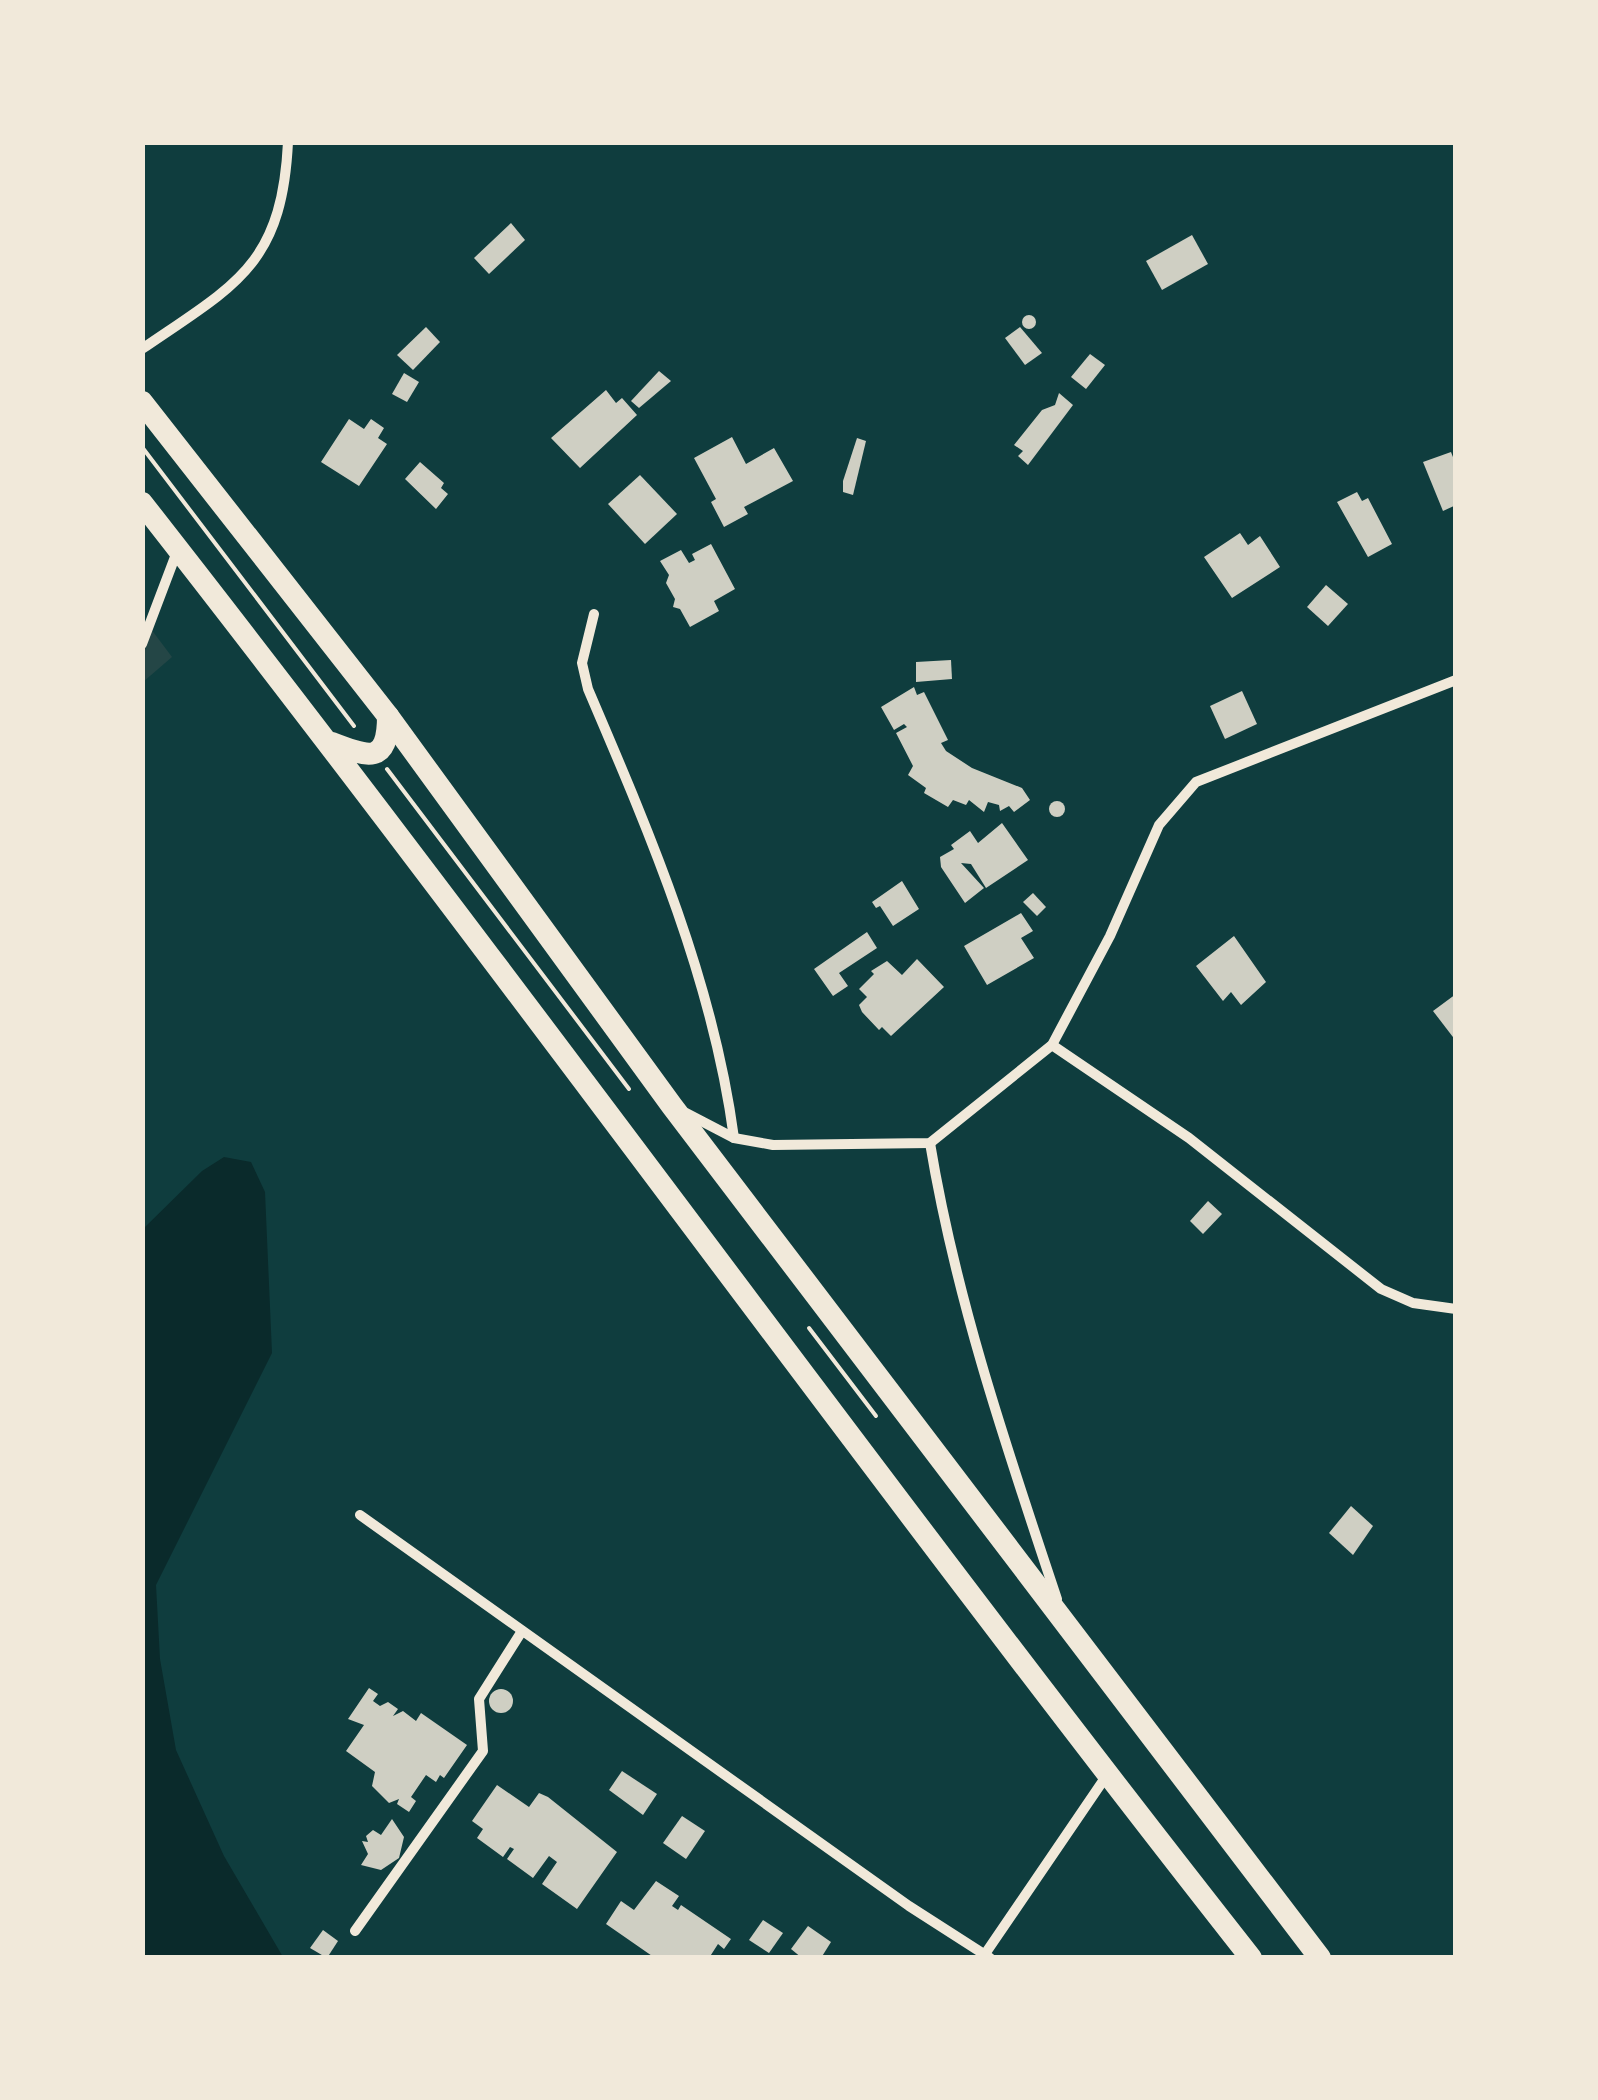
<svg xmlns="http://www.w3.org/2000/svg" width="1598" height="2100" font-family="'Roboto Condensed',sans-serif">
  <rect width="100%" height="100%" fill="#0f3d3e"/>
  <path fill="#244646" d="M142,617l30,40 -29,25h-1z"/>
  <path fill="#0a2a2b" d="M224,1157l27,5 14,30 7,161 -116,232 4,74 16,91 48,106 59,101h-140v-728l59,-58z"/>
  <g fill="#cfcfc3">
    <path d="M511,223l14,17 -36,34 -15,-16z"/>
    <path d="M1192,235l16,29 -46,26 -16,-29z"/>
    <circle cx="1029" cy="322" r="7"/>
    <path d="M426,327l14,15 -27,28 -16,-15z"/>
    <path d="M1020,327l22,26 -17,12 -20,-27z"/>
    <path d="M1090,354l15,11 -19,24 -15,-12z"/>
    <path d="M659,371l12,10 -32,27 -8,-7z"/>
    <path d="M404,373l15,9 -12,20 -15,-8z"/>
    <path d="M606,390l10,13 6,-5 15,17 -57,53 -29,-30z"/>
    <path d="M1059,393l14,12 -45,60 -10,-9 5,-5 -9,-6 28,-35 13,-5z"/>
    <path d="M349,419l15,10 7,-10 13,9 -6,10 9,6 -28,42 -38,-24z"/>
    <path d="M732,437l14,27 28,-16 19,33 -49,26 4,7 -24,13 -13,-25 5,-3 -22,-41z"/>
    <path d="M857,438l9,3 -13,54 -10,-3v-11z"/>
    <path d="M1451,452l5,13v40l-13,6 -20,-49z"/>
    <path d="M420,462l24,21 -3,5 7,6 -12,15 -31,-30z"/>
    <path d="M640,475l37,39 -32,30 -37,-40z"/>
    <path d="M1357,492l5,9 6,-3 24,46 -24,13 -31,-55z"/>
    <path d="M1240,533l8,12 12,-9 20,31 -48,31 -28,-41z"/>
    <path d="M711,544l24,45 -21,12 5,10 -29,16 -10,-18 -7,-2 2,-8 -9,-16 3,-8 -9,-14 21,-11 8,13 6,-3 -3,-6z"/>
    <path d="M1326,585l22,19 -20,22 -21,-19z"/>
    <path d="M951,660l1,19 -36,3v-20z"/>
    <path d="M914,687l3,8 7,-3 24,48 -7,3 5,8 26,17 50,20 8,12 -16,12 -5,-6 -9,5 -1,-6 -11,-3 -4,10 -15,-12 -3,5 -13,-5 -5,7 -24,-14 2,-5 -18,-13 5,-9 -17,-33 11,-6 -3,-3 -10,6 -13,-23z"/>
    <path d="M1242,691l15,33 -32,15 -15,-33z"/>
    <circle cx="1057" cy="809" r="8"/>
    <path d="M1002,823l26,37 -42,28 -15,-24 -10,-1 23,25 -19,15 -24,-36 -1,-10 14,-8 -3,-4 19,-14 8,12z"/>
    <path d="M902,881l17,28 -26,17 -13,-20 -4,2 -4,-6z"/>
    <path d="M1033,893l13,14 -9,9 -14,-14z"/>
    <path d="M1021,913l12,18 -12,7 13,20 -47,27 -23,-39z"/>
    <path d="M867,932l10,16 -38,25 9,13 -15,10 -19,-27z"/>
    <path d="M1234,936l32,46 -25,23 -10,-13 -8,9 -27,-35z"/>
    <path d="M917,959l27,28 -53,49 -9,-9 -3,3 -17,-18 -3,-7 8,-8 -8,-8 15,-15 -3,-3 16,-10 15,14z"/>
    <path d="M1456,994v47l-23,-30z"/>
    <path d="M1208,1201l14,13 -19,20 -13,-13z"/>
    <path d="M1351,1506l22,20 -20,29 -24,-22z"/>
    <path d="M369,1688l9,6 -5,7 7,5 8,-4 10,7 -5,7 10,-5 13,10 5,-8 46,32 -23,33 -4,-3 -4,7 -10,-7 -15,22 5,4 -7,11 -12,-8 2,-5 -10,4 -17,-17 3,-14 -29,-21 18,-26 -16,-6z"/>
    <circle cx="501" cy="1701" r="12"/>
    <path d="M622,1771l35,23 -14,21 -34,-25z"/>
    <path d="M497,1785l32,22 10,-14 9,4 69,55 -40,57 -35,-25 15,-22 -8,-6 -16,22 -26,-19 7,-10 -4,-2 -7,10 -26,-19 6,-9 -11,-8z"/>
    <path d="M682,1816l23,15 -19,28 -23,-16z"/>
    <path d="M392,1819l12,18 -5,21 -18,12 -20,-5 7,-11 -6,-13 6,1 -2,-6 7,-6 8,5z"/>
    <path d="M656,1881l23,15 -7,10 6,4 3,-5 50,34 -7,10 -6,-5 -9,14h-54l-49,-34 15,-23 13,9z"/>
    <path d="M763,1920l20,13 -14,20 -20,-13z"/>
    <path d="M808,1926l23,16 -10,16h-19l-11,-9z"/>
    <path d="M323,1930l15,11 -11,17 -17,-10z"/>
  </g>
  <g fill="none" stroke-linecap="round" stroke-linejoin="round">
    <g stroke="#f1e9da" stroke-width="4">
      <path d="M142,447l212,279"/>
      <path d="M387,769l242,320"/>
      <path d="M809,1328l67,88"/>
    </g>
    <g stroke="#f1e9da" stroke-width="10">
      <path d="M142,349c93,-64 140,-83 146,-207"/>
      <path d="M594,614l-12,49 6,26c62,145 125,291 146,449"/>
      <path d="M142,644l36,-95"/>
      <path d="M1052,1045l137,93 192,151 32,14 43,6"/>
      <path d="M686,1113l48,25 39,7 157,-2 122,-98 58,-109 49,-111 37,-43 260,-102"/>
      <path d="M930,1143c26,157 77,306 127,456"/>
      <path d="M360,1515l549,391 81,52"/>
      <path d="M355,1931l128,-180 -4,-52 43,-68"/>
      <path d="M985,1954l122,-179"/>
    </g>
    <g stroke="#f1e9da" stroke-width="22">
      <path d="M142,402l246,314 284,390 648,852"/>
      <path d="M142,503c376,480 732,976 1109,1455"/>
      <path d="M332,743c36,14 56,22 56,-27"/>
    </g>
  </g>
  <rect width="1598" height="2100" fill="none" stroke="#f1e9da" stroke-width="290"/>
</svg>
